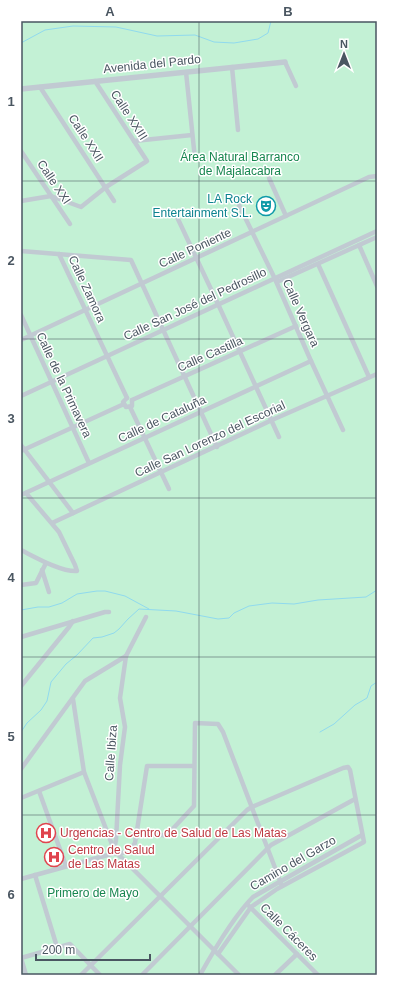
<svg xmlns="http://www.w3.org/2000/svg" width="398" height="996" font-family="Arial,sans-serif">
  <rect width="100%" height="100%" fill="#f5f3f3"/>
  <rect fill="#c3f1d5" x="21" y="21" width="356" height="954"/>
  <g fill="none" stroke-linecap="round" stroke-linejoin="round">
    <g stroke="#90daee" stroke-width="1">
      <path d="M21,43l24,-13 28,-4 43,1 41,9 38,-1 19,7 20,1 24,-4 10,-6 3,-12"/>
      <path d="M21,610l17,-3h11l13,-4 15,-9 20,-3h8l20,5 24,13"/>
      <path d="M21,732l6,-9 14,-13 6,-9 4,-19 15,-18 11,-9 16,-17 9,-1 12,-4 5,-4 9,-10 11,-10 37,2 42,8 11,-1 5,-5 15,-7 23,-3 22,1 24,-4 48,-3 11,-7"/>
      <path d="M320,732l14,-8 21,-19 12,-7 4,-12 6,-4"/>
      <path d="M368,974l2,1"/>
    </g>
    <g stroke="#c1cad2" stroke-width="4.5">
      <path d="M285,62l11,24"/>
      <path d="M232,67l6,63"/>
      <path d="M186,72l9,87"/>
      <path d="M40,87l74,114"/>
      <path d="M134,141l58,-6"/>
      <path d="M21,151l49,73"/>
      <path d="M269,178l17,38"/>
      <path d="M21,201l30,-5 30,11 25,-20 41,-26 -52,-80"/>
      <path d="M239,205l36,74 36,82 32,69"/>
      <path d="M177,217l41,87 61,133"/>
      <path d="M359,245l18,41"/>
      <path d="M21,251l110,9 86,187"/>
      <path d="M59,254l68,144"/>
      <path d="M318,264l51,113"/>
      <path d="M277,282l100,-45"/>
      <path d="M21,315l68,148"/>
      <path d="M21,340l348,-163 8,-1"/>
      <path d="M21,396l356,-165"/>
      <path d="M127,398l-4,4 3,5 6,-1v-6"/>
      <path d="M132,400l164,-74"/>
      <path d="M130,407l39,82"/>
      <path d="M21,445l52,68"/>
      <path d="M21,451l103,-47"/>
      <path d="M21,495l290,-134"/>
      <path d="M52,523l220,-103 105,-46"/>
      <path d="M21,550c14,7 40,22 56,21l-2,-6 -16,-33 -33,-39"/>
      <path d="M42,570l7,22"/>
      <path d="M21,585l15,-2 10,-20"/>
      <path d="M21,637l84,-25h4"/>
      <path d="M21,686l48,-59 4,-6"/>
      <path d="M73,699l11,73 29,75"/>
      <path d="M21,769l64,-88 41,-25"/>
      <path d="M39,791l27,75"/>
      <path d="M21,798l63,-26"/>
      <path d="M136,838l6,-6c8,1 17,4 25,3l27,-29 1,-83 23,1 5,8 59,154"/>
      <path d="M113,846l2,-1 1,-5 4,-75 5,-38 -5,-29 6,-42 20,-39"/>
      <path d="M115,853l3,1 121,121"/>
      <path d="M118,854l12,-3 5,-8 12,-77h47"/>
      <path d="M35,875l22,72"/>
      <path d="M21,879l94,-26"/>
      <path d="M248,905l70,70"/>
      <path d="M21,958l49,-14 30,31"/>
      <path d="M21,958l5,17"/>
      <path d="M81,975l166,-165 5,-3 91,-39 5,-1 2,3 14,72 -87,47 -26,18 -33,47"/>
      <path d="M142,975l129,-130 84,-46"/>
      <path d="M200,975c14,-25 33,-58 53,-78l109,-62"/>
      <path d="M275,975l22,-21"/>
    </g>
    <path stroke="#c1cad2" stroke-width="5.5" d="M21,89l264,-27"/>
  </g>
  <path fill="none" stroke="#4a5661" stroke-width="1" stroke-opacity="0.55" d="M199,21v954M21,181h356M21,339h356M21,498h356M21,657h356M21,815h356"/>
  <defs>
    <symbol id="theatre-ring" viewBox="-11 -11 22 22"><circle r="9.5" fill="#fff" stroke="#0f9aa8" stroke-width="1.5"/><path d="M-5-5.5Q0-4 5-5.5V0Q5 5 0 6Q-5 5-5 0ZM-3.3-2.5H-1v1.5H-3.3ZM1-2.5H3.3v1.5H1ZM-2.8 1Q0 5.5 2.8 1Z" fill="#0f9aa8"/></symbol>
    <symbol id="hospital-ring" viewBox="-11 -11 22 22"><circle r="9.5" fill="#fff" stroke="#e0444e" stroke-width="1.5"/><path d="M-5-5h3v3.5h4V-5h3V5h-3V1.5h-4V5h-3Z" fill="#e0444e"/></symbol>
  </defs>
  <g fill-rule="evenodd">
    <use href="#theatre-ring" x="255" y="195" width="22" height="22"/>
    <use href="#hospital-ring" x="35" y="822" width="22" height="22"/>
    <use href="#hospital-ring" x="43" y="846" width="22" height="22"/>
  </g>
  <g text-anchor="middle" stroke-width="3" stroke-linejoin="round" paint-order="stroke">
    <g font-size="12" fill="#4a5661" stroke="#fff">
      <text transform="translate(152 64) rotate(-6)" y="4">Avenida del Pardo</text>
      <text transform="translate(129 115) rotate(57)" y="4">Calle XXIII</text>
      <text transform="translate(86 138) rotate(57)" y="4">Calle XXII</text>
      <text transform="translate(54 182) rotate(56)" y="4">Calle XXI</text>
      <text transform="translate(195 248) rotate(-25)" y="4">Calle Poniente</text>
      <text transform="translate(87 289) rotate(65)" y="4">Calle Zamora</text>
      <text transform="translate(195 304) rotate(-25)" y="4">Calle San José del Pedrosillo</text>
      <text transform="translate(301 313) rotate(66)" y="4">Calle Vergara</text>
      <text transform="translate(210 354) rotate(-24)" y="4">Calle Castilla</text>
      <text transform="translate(64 385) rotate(65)" y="4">Calle de la Primavera</text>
      <text transform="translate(162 419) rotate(-25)" y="4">Calle de Cataluña</text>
      <text transform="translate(210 439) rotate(-25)" y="4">Calle San Lorenzo del Escorial</text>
      <text transform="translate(111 753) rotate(-86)" y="4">Calle Ibiza</text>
      <text transform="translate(293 863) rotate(-30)" y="4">Camino del Garzo</text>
      <text transform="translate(289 932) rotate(45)" y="4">Calle Cáceres</text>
    </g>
    <g font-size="12" fill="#17864f" stroke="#fff">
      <text x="240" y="161">Área Natural Barranco<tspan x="240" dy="14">de Majalacabra</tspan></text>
      <text x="93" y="897">Primero de Mayo</text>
    </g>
    <g font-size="12" fill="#0d838f" stroke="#fff" text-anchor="end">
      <text x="252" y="203">LA Rock<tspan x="252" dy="14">Entertainment S.L.</tspan></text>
    </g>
    <g font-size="12" fill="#be3a42" stroke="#fff" text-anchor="start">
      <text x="60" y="837">Urgencias - Centro de Salud de Las Matas</text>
      <text x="68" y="854">Centro de Salud<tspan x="68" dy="14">de Las Matas</tspan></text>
    </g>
  </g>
  <rect width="398" height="996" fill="none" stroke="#ffffff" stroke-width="44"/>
  <g transform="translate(344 54)" stroke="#ffffff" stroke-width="3" paint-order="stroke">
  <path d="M0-3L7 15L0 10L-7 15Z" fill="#4a5661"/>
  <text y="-6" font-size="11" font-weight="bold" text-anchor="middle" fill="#4a5661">N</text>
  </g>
  <path d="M36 954v6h114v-6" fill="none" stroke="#4a5661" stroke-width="2"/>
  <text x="42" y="954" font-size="12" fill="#4a5661" stroke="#ffffff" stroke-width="3" paint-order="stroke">200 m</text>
  <rect x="22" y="22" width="354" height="952" fill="none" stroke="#4a5661" stroke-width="1.5"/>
  <g font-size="13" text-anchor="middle" font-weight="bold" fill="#4a5661">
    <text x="110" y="16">A</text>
    <text x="288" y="16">B</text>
    <text x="11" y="106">1</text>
    <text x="11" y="265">2</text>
    <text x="11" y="423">3</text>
    <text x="11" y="582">4</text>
    <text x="11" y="741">5</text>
    <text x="11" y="899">6</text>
  </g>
</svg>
